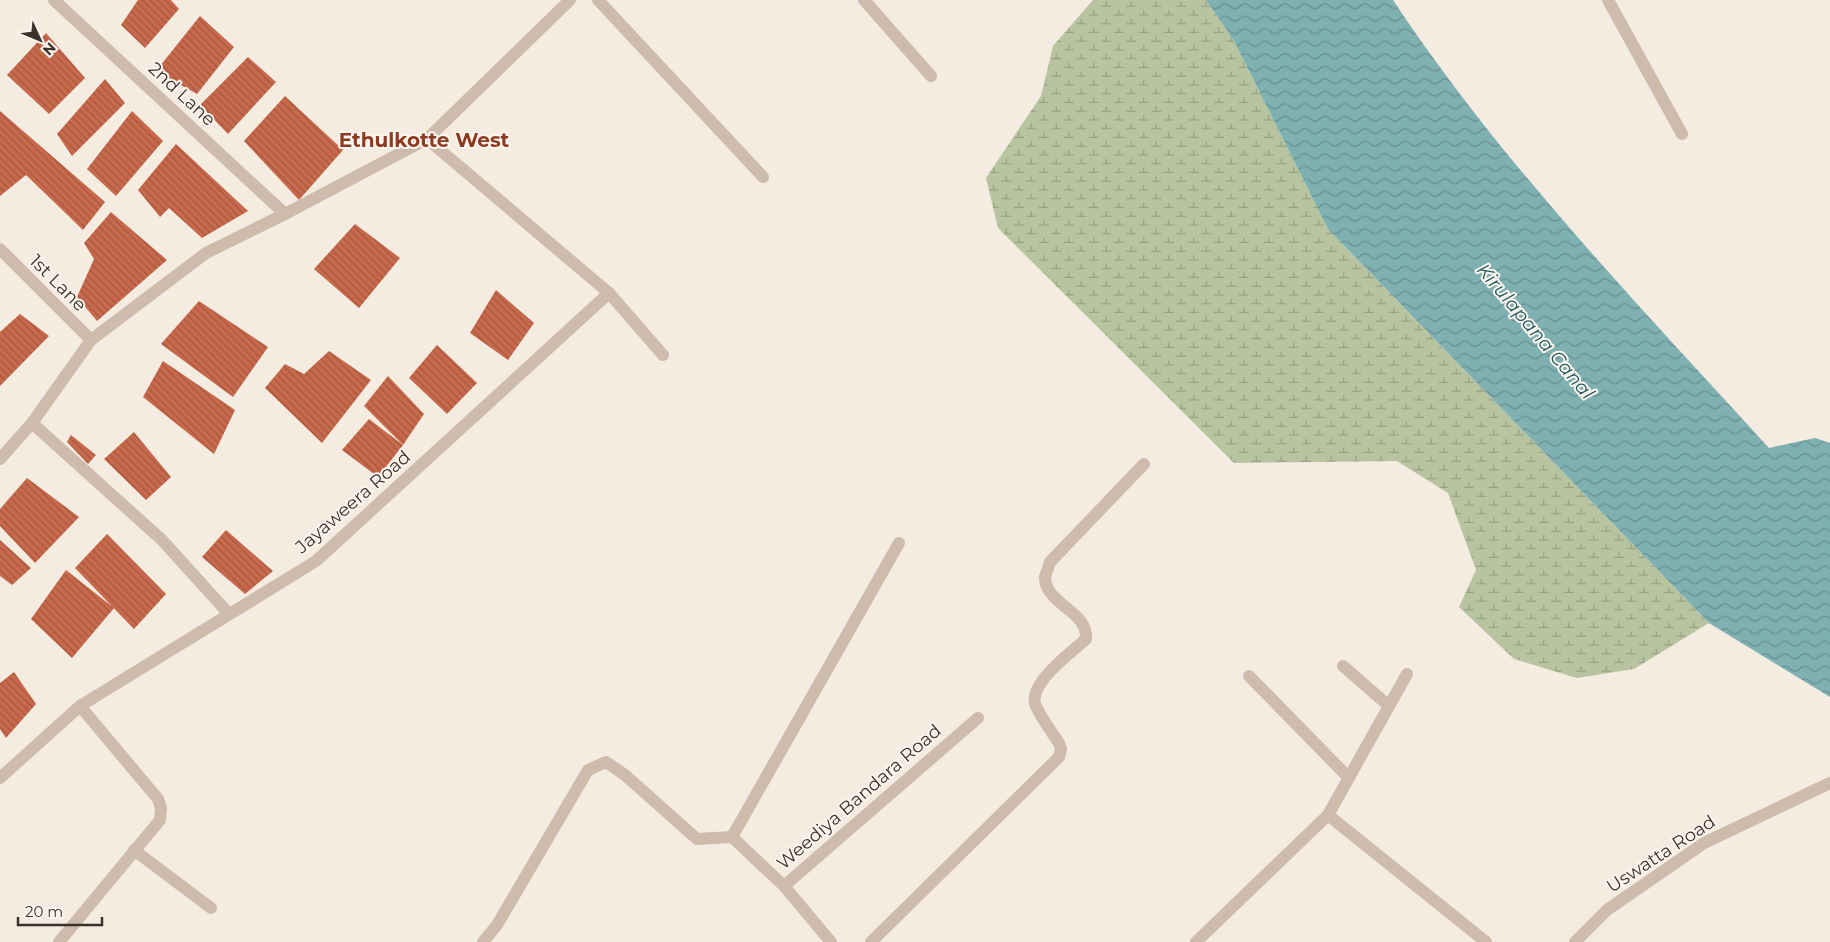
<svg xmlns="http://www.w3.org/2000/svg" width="1830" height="942" font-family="Montserrat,sans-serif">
  <defs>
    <pattern id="wetland-marsh" width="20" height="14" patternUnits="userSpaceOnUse" patternTransform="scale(1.25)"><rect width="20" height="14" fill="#b8c4a0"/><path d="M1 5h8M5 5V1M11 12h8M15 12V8" fill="none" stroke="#97a083"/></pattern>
    <pattern id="water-waves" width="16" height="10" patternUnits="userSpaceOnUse" patternTransform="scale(1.25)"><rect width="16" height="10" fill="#7fb0b2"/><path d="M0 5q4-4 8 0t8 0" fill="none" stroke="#699091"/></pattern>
    <pattern id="building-back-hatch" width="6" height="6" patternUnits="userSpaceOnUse" patternTransform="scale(1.25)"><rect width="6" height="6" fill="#c8694b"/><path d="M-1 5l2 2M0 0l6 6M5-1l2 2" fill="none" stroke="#a4573f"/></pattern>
  </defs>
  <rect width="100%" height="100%" fill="#f4ebe1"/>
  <path fill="url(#wetland-marsh)" d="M1093,0h113l28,41 94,188 381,394 -75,46 -57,9 -63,-19 -55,-52 17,-37 -28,-77 -51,-32 -163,2 -236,-235 -12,-50 55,-82 12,-50z"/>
  <path fill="url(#water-waves)" d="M1206,0h187c108,163 245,304 376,448l46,-10 15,5v254l-121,-74 -381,-394 -94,-188z"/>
  <g fill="url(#building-back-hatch)">
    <path d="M138,0h33l8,9 -34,39 -24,-23z"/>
    <path d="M200,16l34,31 -37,47 -41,-23z"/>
    <path d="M46,33l39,45 -36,36 -42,-39z"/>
    <path d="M248,57l28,25 -48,52 -28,-29z"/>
    <path d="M105,79l20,24 -53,53 -15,-22z"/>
    <path d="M285,96l58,54 -44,50 -55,-59z"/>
    <path d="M0,111l105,91 -22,28 -57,-55 -26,21z"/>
    <path d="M132,111l31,30 -47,55 -29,-27z"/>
    <path d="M176,144l72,67 -46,27 -33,-30 -9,9 -22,-27z"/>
    <path d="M111,212l56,48 -70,61 -20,-24 17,-38 -10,-16z"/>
    <path d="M355,224l45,34 -41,50 -45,-39z"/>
    <path d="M496,290l38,33 -26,37 -38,-27z"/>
    <path d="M199,301l69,46 -35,50 -72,-53z"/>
    <path d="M20,314l29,22 -49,50v-54z"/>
    <path d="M437,345l40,38 -30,31 -38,-36z"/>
    <path d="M329,351l42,29 -49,63 -57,-55 20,-24 19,10z"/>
    <path d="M163,361l72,49 -21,44 -71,-57z"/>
    <path d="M388,376l36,38 -21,31 -39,-39z"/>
    <path d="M369,419l34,26 -25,32 -36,-27z"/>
    <path d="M134,432l37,45 -25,23 -42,-41z"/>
    <path d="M71,435l25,20 -8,9 -21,-22z"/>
    <path d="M27,478l52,39 -44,46 -35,-37v-17z"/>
    <path d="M226,530l47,41 -28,23 -43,-37z"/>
    <path d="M107,534l59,60 -32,35 -59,-61z"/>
    <path d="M0,540l31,28 -19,17 -12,-9z"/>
    <path d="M66,570l48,38 -42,50 -41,-39z"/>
    <path d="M14,672l22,32 -30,34 -6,-9v-46z"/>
  </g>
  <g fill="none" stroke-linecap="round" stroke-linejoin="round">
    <g stroke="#cdbbac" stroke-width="12">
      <path d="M54,0l231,214"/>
      <path d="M598,0l165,177"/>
      <path d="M864,0l67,76"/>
      <path d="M1608,0l74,134"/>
      <path d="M427,139l182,154 54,62"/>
      <path d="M0,249l91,91"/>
      <path d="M32,423l130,117 67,74"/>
      <path d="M0,459l32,-36 59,-83 115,-87 79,-39 142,-75 143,-139"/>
      <path d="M1343,666l46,40"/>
      <path d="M1249,676l100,102"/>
      <path d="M0,778l80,-72 236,-145 293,-268"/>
      <path d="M1328,815l158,127"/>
      <path d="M732,837l167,-294"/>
      <path d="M134,850l77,58"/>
      <path d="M784,886l47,56"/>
      <path d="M59,942l101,-122 1,-12 -3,-9 -78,-93"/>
      <path d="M483,942l14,-17 91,-155 18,-8 19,13 72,64 35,-2 52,49 194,-168"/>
      <path d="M871,942l188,-185 2,-8 -2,-6c-6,-9 -22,-31 -24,-40 -5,-21 37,-51 51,-64 2,-29 -41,-34 -41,-62 1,-4 4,-11 5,-15l94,-98"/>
      <path d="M1196,942l132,-127 79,-141"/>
      <path d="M1575,942l32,-32 97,-67 126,-60"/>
    </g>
  </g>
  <g text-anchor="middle" stroke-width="4" stroke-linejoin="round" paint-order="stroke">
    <g font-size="18" fill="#3b302b" stroke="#fbf5ee">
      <text transform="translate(182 94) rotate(43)" y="6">2nd Lane</text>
      <text transform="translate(58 283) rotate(45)" y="6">1st Lane</text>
      <text transform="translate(353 502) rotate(-41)" y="6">Jayaweera Road</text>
      <text transform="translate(859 797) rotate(-41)" y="6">Weediya Bandara Road</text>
      <text transform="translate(1661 854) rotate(-33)" y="6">Uswatta Road</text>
    </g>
    <g font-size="19" font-style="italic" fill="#1f5a5e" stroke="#fbf5ee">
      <text transform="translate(1536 331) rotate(50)" y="7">Kirulapana Canal</text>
    </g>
    <g font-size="20" font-weight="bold" fill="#8c3b22" stroke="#fbf5ee">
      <text x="424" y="147">Ethulkotte West</text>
    </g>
  </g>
  <g transform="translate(40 40) rotate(134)" stroke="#fbf5ee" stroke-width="4" paint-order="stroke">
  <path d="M0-4L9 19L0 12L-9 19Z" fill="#3b302b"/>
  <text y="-8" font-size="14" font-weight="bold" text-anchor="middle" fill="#3b302b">N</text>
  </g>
  <path d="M18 917v8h84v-8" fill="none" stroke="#3b302b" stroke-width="2.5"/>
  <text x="25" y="917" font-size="15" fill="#3b302b" stroke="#fbf5ee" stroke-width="4" paint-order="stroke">20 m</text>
</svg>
